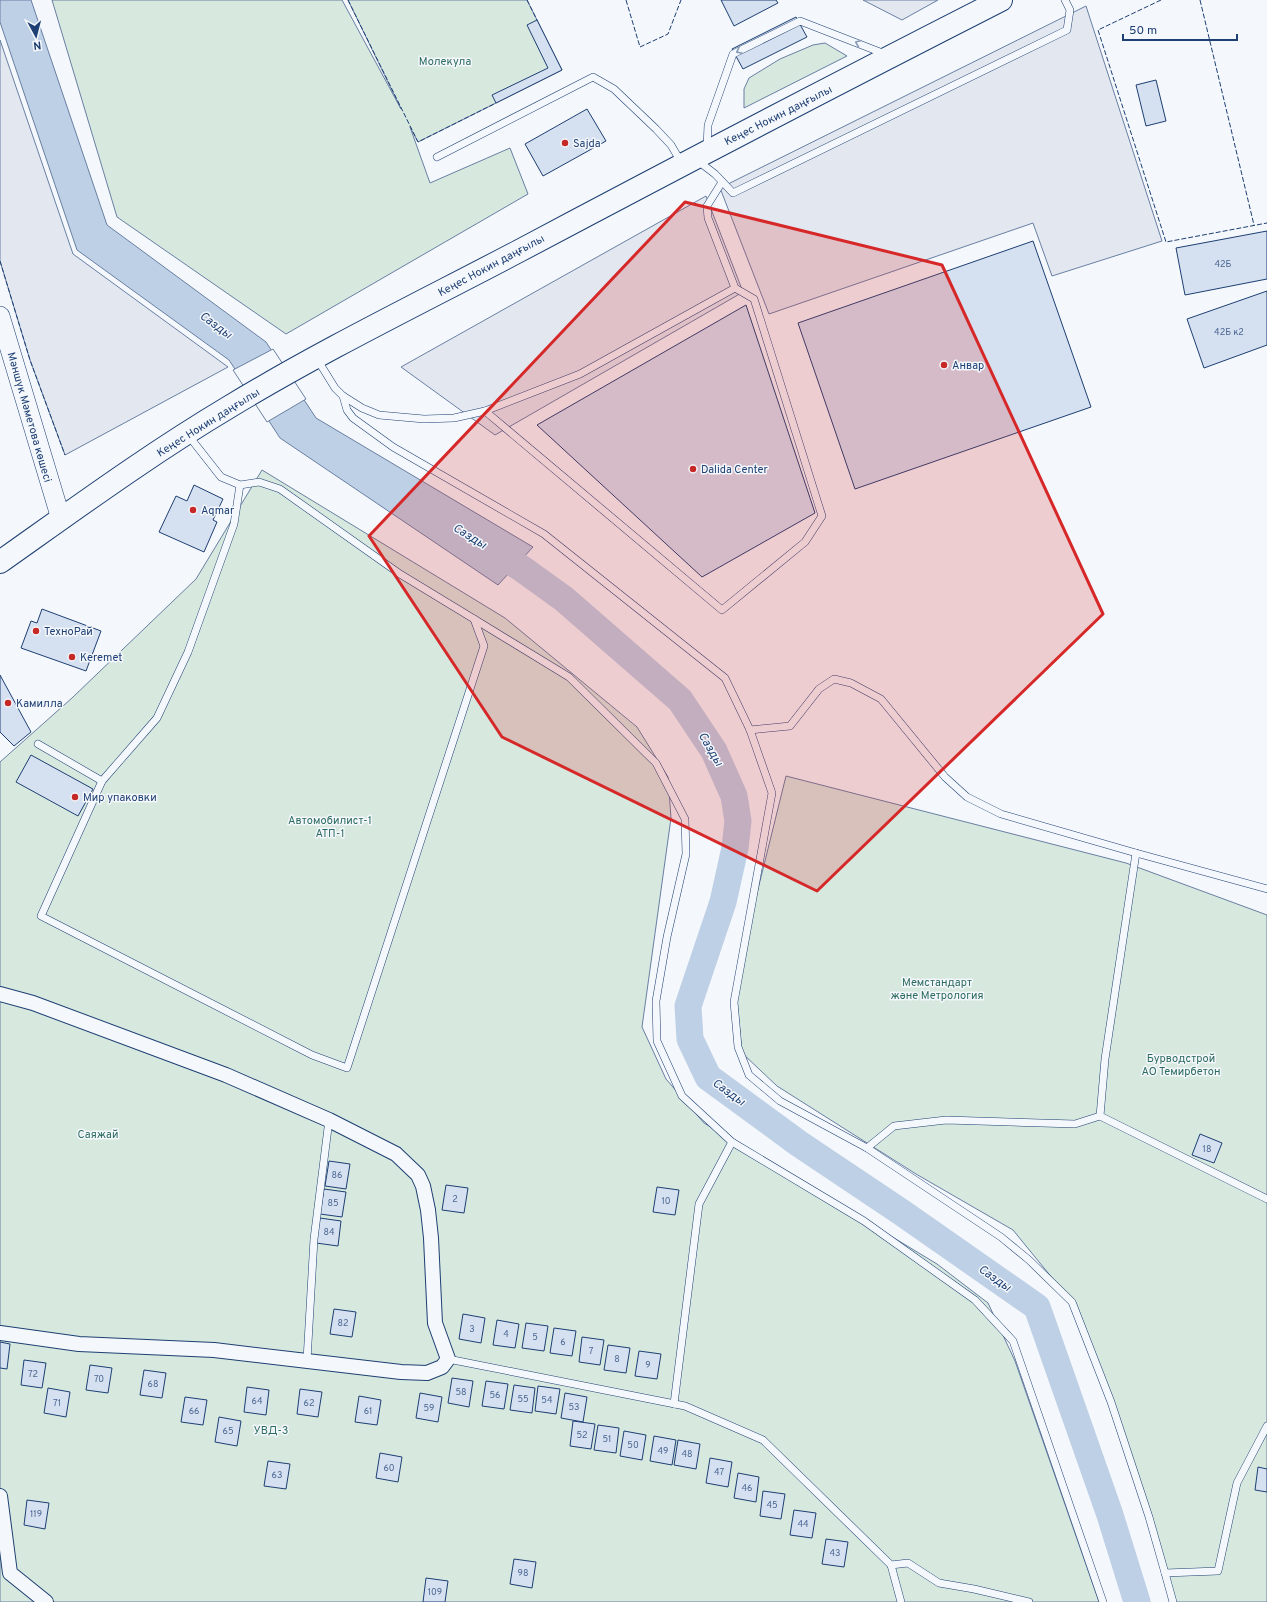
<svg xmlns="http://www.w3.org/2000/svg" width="1267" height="1602" font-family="Overpass,sans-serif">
  <rect width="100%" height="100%" fill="#f4f7fb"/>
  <g fill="#d7e8df" stroke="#687fa3">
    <path d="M52,0h290l59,109 -53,-109h179l35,70 -144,72 -8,-15 20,56 80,-35 18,46 -242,140 -169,-117z"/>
    <path d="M825,43l22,13 -103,52v-19l5,-11 31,-19 33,-14z"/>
    <path d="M262,470l243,148 132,109 31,50 3,41 -29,209 24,52 38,44 233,141 51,39 27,58 84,241h-1099v-840l72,-64 124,-119z"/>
    <path d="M786,776l340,87 141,52v687h-93l-38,-119 -61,-177 -62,-76 -97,-56 -139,-88 -35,-33 -7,-71z"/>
  </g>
  <g fill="#e3e8f0" stroke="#687fa3">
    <path d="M863,0h75l-36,20z"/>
    <path d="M1086,6l76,235 -110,35 -19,-53 -264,91 -49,-126z"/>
    <path d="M0,40l73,214 155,113 -163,88 -35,-95 -30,-99z"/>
    <path d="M706,196l37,96 -248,143 -94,-68z"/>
  </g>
  <path fill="#bed0e5" stroke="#687fa3" d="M0,0h31l76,225 159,117 50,76 217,129 -35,38 -218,-147 -51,-78 -152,-110 -77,-228z"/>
  <path fill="#f4f7fb" stroke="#687fa3" d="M273,349l33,50 -39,23 -34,-52z"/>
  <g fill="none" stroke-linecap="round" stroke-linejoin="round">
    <path stroke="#bed0e5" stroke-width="27" d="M485,546l36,22 43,31 116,101 34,51 20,45 4,25 -3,27 -12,54 -35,104 2,33 18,38 90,66 103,69 136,95 73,208 27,87"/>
  </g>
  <g fill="#d5e0f0" stroke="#1d3f73">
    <path d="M721,0h55l2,3 -44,23z"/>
    <path d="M796,17l11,20 -64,32 -11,-20z"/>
    <path d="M537,20l25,50 -66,33 -4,-8 56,-27 -21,-43z"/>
    <path d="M1156,80l10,41 -20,5 -10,-41z"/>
    <path d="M587,109l19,32 -63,35 -18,-32z"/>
    <path d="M1267,231v48l-82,16 -9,-47z"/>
    <path d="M1033,241l58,166 -236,82 -57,-166z"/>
    <path d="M1267,291v54l-63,23 -17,-49z"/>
    <path d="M746,305l69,208 -113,64 -165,-152z"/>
    <path d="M194,485l29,14 -10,21 4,2 -13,30 -45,-20 17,-36 11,5z"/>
    <path d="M42,609l59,22 -15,40 -65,-23 10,-27 6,2z"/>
    <path d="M0,675l31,57 -17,14 -14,-14z"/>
    <path d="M31,755l62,34 -15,27 -62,-34z"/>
    <path d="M1200,1134l22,9 -8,20 -22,-8z"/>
    <path d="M329,1161l21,3 -4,25 -21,-3z"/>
    <path d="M446,1185l22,3 -4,25 -22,-3z"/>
    <path d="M657,1187l22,3 -4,25 -22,-3z"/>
    <path d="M324,1189l22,3 -4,25 -22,-3z"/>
    <path d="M320,1218l21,3 -3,25 -22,-3z"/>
    <path d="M334,1309l22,3 -4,25 -22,-3z"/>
    <path d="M463,1314l22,4 -4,25 -22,-4z"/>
    <path d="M497,1320l22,4 -4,24 -22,-3z"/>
    <path d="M526,1323l22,3 -4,25 -22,-3z"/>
    <path d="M554,1328l22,3 -4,25 -22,-3z"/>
    <path d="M582,1337l22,3 -4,25 -21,-3z"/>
    <path d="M0,1342l10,2 -3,25 -7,-1z"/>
    <path d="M608,1345l22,3 -4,25 -22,-3z"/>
    <path d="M639,1351l22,3 -4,25 -22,-3z"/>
    <path d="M24,1360l22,3 -4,25 -21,-3z"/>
    <path d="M90,1365l22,3 -4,25 -22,-3z"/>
    <path d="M144,1370l22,3 -4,25 -22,-3z"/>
    <path d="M452,1378l21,3 -4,26 -21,-4z"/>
    <path d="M486,1381l22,3 -4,25 -22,-3z"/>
    <path d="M514,1385l21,3 -3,25 -22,-3z"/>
    <path d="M538,1386l22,3 -4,25 -21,-3z"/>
    <path d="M247,1387l22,3 -3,25 -22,-3z"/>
    <path d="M48,1388l22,4 -4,25 -22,-4z"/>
    <path d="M300,1389l22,3 -4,25 -21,-3z"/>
    <path d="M420,1393l22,4 -4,25 -22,-4z"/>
    <path d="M565,1393l22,4 -4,25 -22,-4z"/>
    <path d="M359,1396l22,4 -4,25 -22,-3z"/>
    <path d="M185,1397l22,3 -4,25 -22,-3z"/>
    <path d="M219,1417l22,4 -4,25 -22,-4z"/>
    <path d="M573,1421l22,3 -4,25 -21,-3z"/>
    <path d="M598,1425l21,3 -3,25 -22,-3z"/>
    <path d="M624,1431l22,4 -4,25 -22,-4z"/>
    <path d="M654,1436l22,4 -4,25 -22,-4z"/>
    <path d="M678,1440l22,4 -4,25 -22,-4z"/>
    <path d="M380,1453l22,4 -4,25 -22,-4z"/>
    <path d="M710,1458l22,4 -4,25 -22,-4z"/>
    <path d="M268,1461l22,3 -4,25 -22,-3z"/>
    <path d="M1258,1467l9,2v23l-12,-2z"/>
    <path d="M738,1473l21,4 -3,25 -22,-4z"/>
    <path d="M763,1491l22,3 -4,25 -21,-3z"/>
    <path d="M27,1500l22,3 -4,26 -21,-4z"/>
    <path d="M794,1510l22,3 -4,25 -22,-3z"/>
    <path d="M826,1539l22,3 -4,25 -22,-3z"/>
    <path d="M514,1559l22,3 -4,26 -22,-4z"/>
    <path d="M426,1578l22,3 -3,21h-22z"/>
  </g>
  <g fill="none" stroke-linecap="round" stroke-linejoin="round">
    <defs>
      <g id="service">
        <path d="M707,148l1,-23 25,-71 67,-33 85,33"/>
        <path d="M437,157l156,-80 21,12 42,40 15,16 10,17"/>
        <path d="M698,161l17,13 18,19 334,-163 3,-20 -5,-10"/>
        <path d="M722,182l-15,24 1,12 27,70 19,11 68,217 -17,26 -83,68 -237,-199 95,-37 155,-86"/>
        <path d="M317,359l18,29 8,8 19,12 17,7 45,4 30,-1 31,-7"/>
        <path d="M343,396l4,14 6,8 40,29 151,87 181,144 25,52 22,63 -38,209 4,45 11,28 31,26 87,47 27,-22 52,-6 129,4 25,-8"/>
        <path d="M188,435l33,42 19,8 19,-3 21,7 120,85 74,45 10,27 -137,422 -35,-13 -271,-139 61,-135 55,-63 31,-66 46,-128 6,-39"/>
        <path d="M474,619l95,58 87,86 29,56 1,35 -19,83 -11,64 1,40 25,55 50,46 132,79 111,79 38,41 90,261"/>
        <path d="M750,730l40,-4 29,-37 15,-10 17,4 30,16 64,78 22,20 34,17 135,39"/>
        <path d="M38,744l64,37"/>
        <path d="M1267,889l-131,-36 -31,206 -5,57 167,83"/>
        <path d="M867,1148l134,89 28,23 43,42 39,100 38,115 16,56 53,-2 19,-88 30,-57"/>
        <path d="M448,1359l237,47 78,34 128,125 10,37"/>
        <path d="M307,1360l7,-121 15,-119"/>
        <path d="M674,1404l25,-200 33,-62"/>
        <path d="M891,1565l17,-2 31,20 35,6 55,13"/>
        <path d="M1165,1573l8,29"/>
      </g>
      <g id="minor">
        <path d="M0,994l33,9 193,72 103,45 67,34 22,21 5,11 5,24 3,28 4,85 13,36 -6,8 -15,6 -26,-1 -187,-22 -135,-6 -79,-11"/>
        <path d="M0,1496l10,77 36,29"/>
      </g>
      <path id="secondary" d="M0,316l61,203"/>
      <path id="trunk" d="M0,562c75,-53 150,-108 229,-155 94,-57 193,-105 290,-156 160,-85 321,-169 482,-251"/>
    </defs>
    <use href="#service" stroke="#1d3f73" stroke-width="8"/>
    <use href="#minor" stroke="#1d3f73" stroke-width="16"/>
    <use href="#secondary" stroke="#1d3f73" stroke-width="20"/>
    <use href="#trunk" stroke="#1d3f73" stroke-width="24"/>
    <use href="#service" stroke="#f4f7fb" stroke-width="7"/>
    <use href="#minor" stroke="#f4f7fb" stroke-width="14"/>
    <use href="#secondary" stroke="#f4f7fb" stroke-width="19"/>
    <use href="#trunk" stroke="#f4f7fb" stroke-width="22"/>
    <g stroke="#1d3f73" stroke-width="1" stroke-dasharray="5 2" stroke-linecap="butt">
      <path d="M348,0l70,142 78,-39"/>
      <path d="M527,0l10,20"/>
      <path d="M626,0l14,47 28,-13 13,-34"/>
      <path d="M1161,0l-63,30 68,212 101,-19"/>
      <path d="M1200,0l54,225"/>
      <path d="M0,261l30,99 35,95"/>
    </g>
  </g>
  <defs><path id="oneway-chevron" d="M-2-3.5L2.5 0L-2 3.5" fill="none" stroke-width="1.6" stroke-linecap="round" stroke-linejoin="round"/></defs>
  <g stroke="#889bb7">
    <use href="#oneway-chevron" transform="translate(858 43) rotate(-159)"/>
    <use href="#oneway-chevron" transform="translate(739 51) rotate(153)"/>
  </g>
  <path fill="#d62828" fill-opacity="0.2" stroke="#d62828" stroke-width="3" stroke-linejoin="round" d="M685,202l257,63 161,349 -286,277 -315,-154 -133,-201z"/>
  <g fill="#c62828" stroke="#f4f7fb" stroke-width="1.5">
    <circle cx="565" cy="143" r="4"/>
    <circle cx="944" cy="365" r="4"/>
    <circle cx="693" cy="469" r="4"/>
    <circle cx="193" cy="510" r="4"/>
    <circle cx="36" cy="631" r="4"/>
    <circle cx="72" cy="657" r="4"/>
    <circle cx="8" cy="703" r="4"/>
    <circle cx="75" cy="797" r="4"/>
  </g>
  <g text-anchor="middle" stroke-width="3" stroke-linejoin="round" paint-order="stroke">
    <g font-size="9" fill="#4b6792">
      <text x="1223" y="267">42Б</text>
      <text x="1229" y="335">42Б к2</text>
      <text x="1207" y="1152">18</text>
      <text x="337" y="1178">86</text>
      <text x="455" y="1202">2</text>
      <text x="666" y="1204">10</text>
      <text x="333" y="1206">85</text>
      <text x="329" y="1235">84</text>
      <text x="343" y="1326">82</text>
      <text x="472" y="1332">3</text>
      <text x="506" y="1337">4</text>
      <text x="535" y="1340">5</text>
      <text x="563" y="1345">6</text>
      <text x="591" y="1354">7</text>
      <text x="617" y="1362">8</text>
      <text x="648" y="1368">9</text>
      <text x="33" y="1377">72</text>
      <text x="99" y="1382">70</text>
      <text x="153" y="1387">68</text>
      <text x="461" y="1395">58</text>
      <text x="495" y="1398">56</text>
      <text x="523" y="1402">55</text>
      <text x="547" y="1403">54</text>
      <text x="257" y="1404">64</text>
      <text x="57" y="1406">71</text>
      <text x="309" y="1406">62</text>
      <text x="574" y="1410">53</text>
      <text x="429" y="1411">59</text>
      <text x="194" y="1414">66</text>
      <text x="368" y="1414">61</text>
      <text x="228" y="1434">65</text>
      <text x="582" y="1438">52</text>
      <text x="607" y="1442">51</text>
      <text x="633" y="1448">50</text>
      <text x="663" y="1454">49</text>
      <text x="687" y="1457">48</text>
      <text x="389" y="1471">60</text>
      <text x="719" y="1475">47</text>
      <text x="277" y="1478">63</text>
      <text x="747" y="1491">46</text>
      <text x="772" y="1508">45</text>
      <text x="36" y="1517">119</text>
      <text x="803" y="1527">44</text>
      <text x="835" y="1556">43</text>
      <text x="523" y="1576">98</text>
      <text x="435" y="1595">109</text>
    </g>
    <g font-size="11" fill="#2c6c60" stroke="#f4f7fb">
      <text x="445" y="65">Молекула</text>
      <text x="330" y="824">Автомобилист-1<tspan x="330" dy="13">АТП-1</tspan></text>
      <text x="937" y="986">Мемстандарт<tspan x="937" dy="13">және Метрология</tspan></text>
      <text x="1181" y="1062">Бурводстрой<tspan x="1181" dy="13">АО Темирбетон</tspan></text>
      <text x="98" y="1138">Саяжай</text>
      <text x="271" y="1434">УВД-3</text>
    </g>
    <g font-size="11" fill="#1d3f73" stroke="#f4f7fb">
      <text transform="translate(778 115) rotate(-27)" y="4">Кеңес Нокин даңғылы</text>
      <text transform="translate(491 265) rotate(-28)" y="4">Кеңес Нокин даңғылы</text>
      <text transform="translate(30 417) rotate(74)" y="4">Мәншүк Мәметова көшесі</text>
      <text transform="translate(208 422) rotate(-32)" y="4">Кеңес Нокин даңғылы</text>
    </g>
    <g font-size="11" fill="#1d3f73" stroke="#f4f7fb" text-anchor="start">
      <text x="573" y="147">Sajda</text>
      <text x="952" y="369">Анвар</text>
      <text x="701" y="473">Dalida Center</text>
      <text x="201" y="514">Aqmar</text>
      <text x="44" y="635">ТехноРай</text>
      <text x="80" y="661">Keremet</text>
      <text x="16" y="707">Камилла</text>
      <text x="83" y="801">Мир упаковки</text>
    </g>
    <g font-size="12" font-style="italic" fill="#1d3f73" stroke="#f4f7fb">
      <text transform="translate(216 325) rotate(37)" y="4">Сазды</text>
      <text transform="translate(470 536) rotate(32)" y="4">Сазды</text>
      <text transform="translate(711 749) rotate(60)" y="4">Сазды</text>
      <text transform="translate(729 1092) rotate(36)" y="4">Сазды</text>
      <text transform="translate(995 1278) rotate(35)" y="4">Сазды</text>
    </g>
  </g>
  <g transform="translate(36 36) rotate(173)" stroke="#f4f7fb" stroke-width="3" paint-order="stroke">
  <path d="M0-3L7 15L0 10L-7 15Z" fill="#1d3f73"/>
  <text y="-6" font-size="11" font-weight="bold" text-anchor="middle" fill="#1d3f73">N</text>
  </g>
  <path d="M1123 34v6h114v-6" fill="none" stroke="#1d3f73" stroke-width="2"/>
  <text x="1129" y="34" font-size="12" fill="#1d3f73" stroke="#f4f7fb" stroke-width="3" paint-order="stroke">50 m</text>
</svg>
